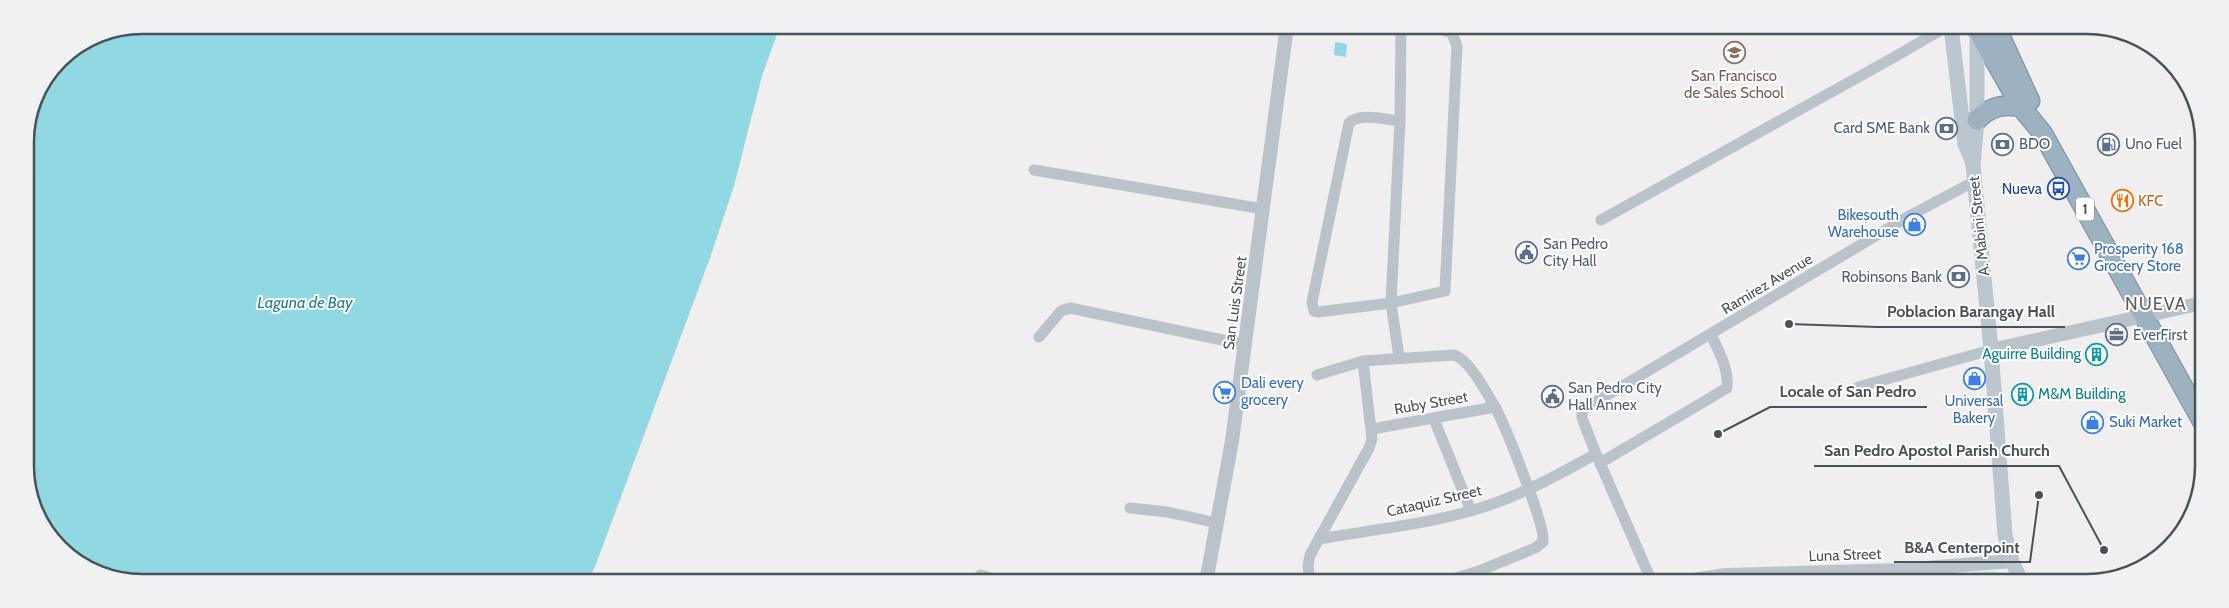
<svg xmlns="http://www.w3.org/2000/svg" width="2229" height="608" font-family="Cabin,sans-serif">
  <defs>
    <pattern id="park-crowns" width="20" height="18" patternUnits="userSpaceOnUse" patternTransform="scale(1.25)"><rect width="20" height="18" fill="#c0eacc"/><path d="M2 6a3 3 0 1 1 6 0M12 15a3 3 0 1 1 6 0" fill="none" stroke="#9ec0a9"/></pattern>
  </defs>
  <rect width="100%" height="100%" fill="#f0eeee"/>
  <path fill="url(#park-crowns)" d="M1994,571l14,5 4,7h-80l-1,-7z"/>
  <g fill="#91d9e2">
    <path d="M142,25l638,1 -18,50 -28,110 -24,72 -114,306 -8,17h-469l-60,-32 -32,-60 -2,-355 9,-37 25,-38 38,-25z"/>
    <path d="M1335,42l12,2 -1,13 -12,-2z"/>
  </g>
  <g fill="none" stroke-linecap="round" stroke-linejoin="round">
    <defs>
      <g id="trunk">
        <path d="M1976,27l45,80 22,27 159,287"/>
        <path d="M1996,27l34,74"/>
        <path d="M1977,120c14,-14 25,-16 44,-13"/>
      </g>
    </defs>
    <use href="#trunk" stroke="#7590a3" stroke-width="21"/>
    <g stroke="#bac3c9" stroke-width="11">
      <path d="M1400,121c-13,-1 -41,-9 -51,2l-37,179 2,9 4,1 73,-9 54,-12 12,-245 -5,-13 -16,-6"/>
      <path d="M1034,170l229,39"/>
      <path d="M1601,220l290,-161 55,-32"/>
      <path d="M1039,337l22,-26 9,-3 176,37"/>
      <path d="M1399,357l-8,-54 9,-182 1,-95"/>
      <path d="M1317,375l46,-14 91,-6c15,4 32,37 40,50 10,18 52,121 49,137l-8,6 -56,23 -36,11"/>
      <path d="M1858,387l133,-37"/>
      <path d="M1434,419l37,92"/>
      <path d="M1372,429l123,-22"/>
      <path d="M1597,456l55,126"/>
      <path d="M1600,463l127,-75c2,-18 -8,-37 -16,-53"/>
      <path d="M1130,508l37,4 50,11"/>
      <path d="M1319,539c51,-9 103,-14 151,-28 45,-12 86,-35 126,-57l-14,-36v-8l329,-195 64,-34"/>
      <path d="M980,575l25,7"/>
      <path d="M1310,582l-2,-16 2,-11 59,-107 3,-9 -9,-78"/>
    </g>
    <g stroke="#bac3c9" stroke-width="14">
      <path d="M1991,350l211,-47"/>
      <path d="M1206,582l26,-141 55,-415"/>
      <path d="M1680,582l46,-7 176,-5 110,-9"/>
    </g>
    <g stroke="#bbc6ce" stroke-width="15">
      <path d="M1951,27l14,117 8,19"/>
      <path d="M1977,29v91l-4,45 18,185 14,185 7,26 10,22"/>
    </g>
    <use href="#trunk" stroke="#9db2c0" stroke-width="19"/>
  </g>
  <defs>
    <symbol id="school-ring" viewBox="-11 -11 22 22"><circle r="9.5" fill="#fff" stroke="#8d6e63" stroke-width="1.5"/><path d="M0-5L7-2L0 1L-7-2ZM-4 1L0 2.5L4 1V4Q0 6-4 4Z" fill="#8d6e63"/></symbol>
    <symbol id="bank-ring" viewBox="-11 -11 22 22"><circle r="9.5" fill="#fff" stroke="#5c6f8a" stroke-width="1.5"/><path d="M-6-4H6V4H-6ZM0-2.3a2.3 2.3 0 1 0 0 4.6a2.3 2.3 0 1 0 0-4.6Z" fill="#5c6f8a"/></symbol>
    <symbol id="fuel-ring" viewBox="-11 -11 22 22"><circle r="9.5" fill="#fff" stroke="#5c6f8a" stroke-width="1.5"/><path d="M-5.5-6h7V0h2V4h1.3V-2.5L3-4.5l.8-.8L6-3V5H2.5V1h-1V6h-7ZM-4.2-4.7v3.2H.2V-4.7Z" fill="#5c6f8a"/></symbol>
    <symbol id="bus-ring" viewBox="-11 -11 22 22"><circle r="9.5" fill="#fff" stroke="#1a4fb4" stroke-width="1.5"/><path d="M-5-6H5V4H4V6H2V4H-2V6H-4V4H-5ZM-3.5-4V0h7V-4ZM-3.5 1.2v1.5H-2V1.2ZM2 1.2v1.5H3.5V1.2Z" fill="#1a4fb4"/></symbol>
    <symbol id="restaurant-ring" viewBox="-11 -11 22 22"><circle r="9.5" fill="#fff" stroke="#e8710a" stroke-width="1.5"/><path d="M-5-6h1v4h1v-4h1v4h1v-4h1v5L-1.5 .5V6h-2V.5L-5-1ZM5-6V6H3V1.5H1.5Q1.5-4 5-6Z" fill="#e8710a"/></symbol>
    <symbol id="shop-ring" viewBox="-11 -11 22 22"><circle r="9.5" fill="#fff" stroke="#3f7fe0" stroke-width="1.5"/><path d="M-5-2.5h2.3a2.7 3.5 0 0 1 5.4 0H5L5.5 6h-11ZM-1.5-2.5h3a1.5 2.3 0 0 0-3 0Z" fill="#3f7fe0"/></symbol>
    <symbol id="civic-ring" viewBox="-11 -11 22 22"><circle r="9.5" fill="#fff" stroke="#5c6f8a" stroke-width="1.5"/><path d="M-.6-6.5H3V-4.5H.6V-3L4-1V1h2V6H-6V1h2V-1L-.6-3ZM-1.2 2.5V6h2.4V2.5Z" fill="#5c6f8a"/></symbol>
    <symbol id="supermarket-ring" viewBox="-11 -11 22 22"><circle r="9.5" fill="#fff" stroke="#3f7fe0" stroke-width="1.5"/><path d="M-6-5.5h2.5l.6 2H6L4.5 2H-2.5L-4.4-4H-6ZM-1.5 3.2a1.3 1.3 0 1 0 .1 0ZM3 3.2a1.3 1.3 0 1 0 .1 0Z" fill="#3f7fe0"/></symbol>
    <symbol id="office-ring" viewBox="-11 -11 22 22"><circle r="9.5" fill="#fff" stroke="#5c6f8a" stroke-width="1.5"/><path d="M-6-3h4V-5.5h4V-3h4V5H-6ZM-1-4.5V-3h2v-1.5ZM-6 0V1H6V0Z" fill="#5c6f8a"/></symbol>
    <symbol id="building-ring" viewBox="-11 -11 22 22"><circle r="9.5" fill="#fff" stroke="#0f9aa8" stroke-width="1.5"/><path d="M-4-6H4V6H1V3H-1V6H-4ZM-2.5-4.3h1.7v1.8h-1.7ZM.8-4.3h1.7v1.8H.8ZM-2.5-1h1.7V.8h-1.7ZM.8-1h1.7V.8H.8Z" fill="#0f9aa8"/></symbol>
  </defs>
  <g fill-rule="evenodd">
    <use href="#school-ring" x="1722" y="40" width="25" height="25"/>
    <use href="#bank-ring" x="1934" y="116" width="25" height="25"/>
    <use href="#bank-ring" x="1990" y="132" width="25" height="25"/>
    <use href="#fuel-ring" x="2096" y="132" width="25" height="25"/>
    <use href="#bus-ring" x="2046" y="176" width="25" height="25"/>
    <use href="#restaurant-ring" x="2110" y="188" width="25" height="25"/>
    <use href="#shop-ring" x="1902" y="212" width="25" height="25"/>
    <use href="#civic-ring" x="1514" y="240" width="25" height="25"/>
    <use href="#supermarket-ring" x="2066" y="246" width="25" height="25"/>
    <use href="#bank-ring" x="1946" y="264" width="25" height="25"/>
    <use href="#office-ring" x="2104" y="322" width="25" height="25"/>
    <use href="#building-ring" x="2084" y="342" width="25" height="25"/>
    <use href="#shop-ring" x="1962" y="366" width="25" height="25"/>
    <use href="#supermarket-ring" x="1212" y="380" width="25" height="25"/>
    <use href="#building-ring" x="2010" y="382" width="25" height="25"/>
    <use href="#civic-ring" x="1540" y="384" width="25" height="25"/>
    <use href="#shop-ring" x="2080" y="410" width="25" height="25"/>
  </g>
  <g text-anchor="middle" stroke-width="4" stroke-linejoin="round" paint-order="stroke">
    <rect fill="#fff" stroke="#7f868b" stroke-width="1" x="2076" y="197.5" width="18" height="23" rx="4"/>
    <g font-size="14" font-weight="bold" fill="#485259">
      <text x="2085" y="214">1</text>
    </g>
    <g font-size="15" fill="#785e54" stroke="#fff">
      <text x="1734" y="81">San Francisco<tspan x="1734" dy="17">de Sales School</tspan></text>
    </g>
    <g font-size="15" fill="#4e5e75" stroke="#fff" text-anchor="start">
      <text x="1930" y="133" text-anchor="end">Card SME Bank</text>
      <text x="2019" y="149">BDO</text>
      <text x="2125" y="149">Uno Fuel</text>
      <text x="1543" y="249">San Pedro<tspan x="1543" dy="17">City Hall</tspan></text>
      <text x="1942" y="282" text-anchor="end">Robinsons Bank</text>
      <text x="2133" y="340">EverFirst</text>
      <text x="1568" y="393">San Pedro City<tspan x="1568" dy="17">Hall Annex</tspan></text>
    </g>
    <g font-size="15" fill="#164399" stroke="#fff" text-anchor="end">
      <text x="2042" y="194">Nueva</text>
    </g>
    <g font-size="15" fill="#c56008" stroke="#fff" text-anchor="start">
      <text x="2138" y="206">KFC</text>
    </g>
    <g font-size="15" fill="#366cbe" stroke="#fff" text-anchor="start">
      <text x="1899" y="220" text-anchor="end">Bikesouth<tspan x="1899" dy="17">Warehouse</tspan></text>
      <text x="2094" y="254">Prosperity 168<tspan x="2094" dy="17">Grocery Store</tspan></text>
      <text x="1241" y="388">Dali every<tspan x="1241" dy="17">grocery</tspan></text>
      <text x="1974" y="406" text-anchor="middle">Universal<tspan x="1974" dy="17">Bakery</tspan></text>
      <text x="2109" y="427">Suki Market</text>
    </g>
    <g font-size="15" fill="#485259" stroke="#fff">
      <text transform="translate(1979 226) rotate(-96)" y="5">A. Mabini Street</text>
      <text transform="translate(1767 284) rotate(-31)" y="5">Ramirez Avenue</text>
      <text transform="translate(1235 303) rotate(-82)" y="5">San Luis Street</text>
      <text transform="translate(1431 403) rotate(-10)" y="5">Ruby Street</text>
      <text transform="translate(1434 501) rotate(-13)" y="5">Cataquiz Street</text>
      <text transform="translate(1845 555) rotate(-2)" y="5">Luna Street</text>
    </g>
    <g font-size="15" fill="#0d838f" stroke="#fff" text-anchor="end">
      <text x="2081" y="359">Aguirre Building</text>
      <text x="2038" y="399" text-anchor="start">M&amp;M Building</text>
    </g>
    <g font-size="16" font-style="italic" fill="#1a7f8b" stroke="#fff">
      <text x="305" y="308">Laguna de Bay</text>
    </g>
    <g font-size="18" letter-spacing="1" fill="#5b5f62" stroke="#fff">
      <text x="2156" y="310">NUEVA</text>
    </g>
  </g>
  <path d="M0 0H2229V608H0ZM142 34H2087A108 108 0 0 1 2195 142V466A108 108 0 0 1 2087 574H142A108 108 0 0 1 34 466V142A108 108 0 0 1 142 34Z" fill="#f0f1f2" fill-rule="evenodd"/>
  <path fill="none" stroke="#485259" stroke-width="2.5" d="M142 34H2087A108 108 0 0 1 2195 142V466A108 108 0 0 1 2087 574H142A108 108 0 0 1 34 466V142A108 108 0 0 1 142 34Z"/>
  <path fill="none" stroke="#485259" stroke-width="2" d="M1789 324L1877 327H2065M1718 434L1770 407H1927M2104 550L2059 466H1814M2039 495L2030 562H1894"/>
  <g fill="#485259" stroke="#fff" stroke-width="2">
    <circle cx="1789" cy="324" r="5"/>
    <circle cx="1718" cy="434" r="5"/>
    <circle cx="2104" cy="550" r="5"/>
    <circle cx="2039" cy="495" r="5"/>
  </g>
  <g font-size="16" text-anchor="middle" font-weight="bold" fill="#485259" stroke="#fff" stroke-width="4" stroke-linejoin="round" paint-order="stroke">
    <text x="1971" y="317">Poblacion Barangay Hall</text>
    <text x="1848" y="397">Locale of San Pedro</text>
    <text x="1937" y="456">San Pedro Apostol Parish Church</text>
    <text x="1962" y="553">B&amp;A Centerpoint</text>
  </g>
</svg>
